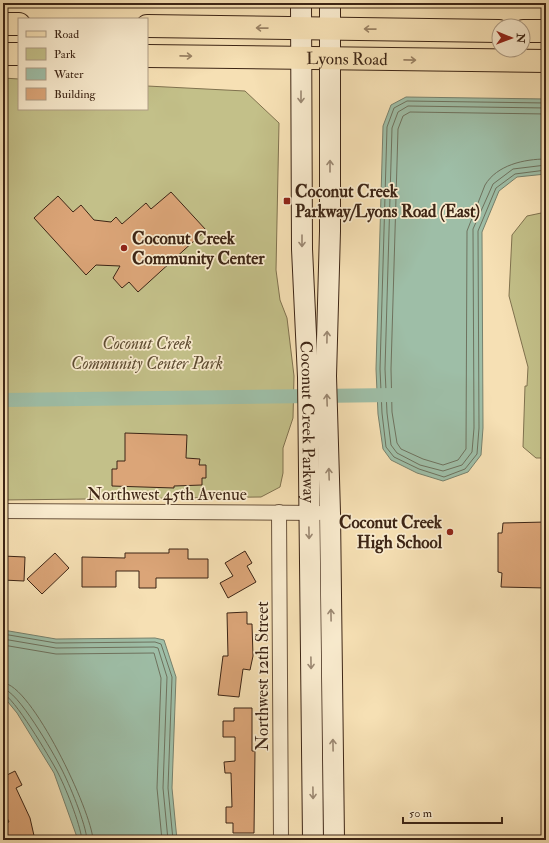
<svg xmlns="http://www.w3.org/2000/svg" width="549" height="843" font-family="'IM FELL Double Pica',serif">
  <rect width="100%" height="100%" fill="#f6e0b4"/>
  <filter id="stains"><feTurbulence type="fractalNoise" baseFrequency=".005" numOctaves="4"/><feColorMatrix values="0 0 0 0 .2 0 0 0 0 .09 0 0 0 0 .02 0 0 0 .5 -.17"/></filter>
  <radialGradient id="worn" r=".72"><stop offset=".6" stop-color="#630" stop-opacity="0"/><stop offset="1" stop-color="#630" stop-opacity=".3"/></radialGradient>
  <g fill="#c3c089" stroke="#80724f">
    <path d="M3,78l16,1v30h128v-23l98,5 34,32 -3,147 4,30 7,18 7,58 -1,42 -10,30v25l-3,14 -19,10 -258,3z"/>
    <path d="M546,212v246h-10l-13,-11 2,-61h2l1,-19 -19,-71 3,-61 15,-19z"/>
  </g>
  <g fill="#9ebea7" stroke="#77816d">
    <path d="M406,97l140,2v75l-29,3 -18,14 -17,41 1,196 -2,27 -13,17 -25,9 -26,-8 -26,-13 -8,-11 -5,-35 -2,-45 7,-243 8,-21z"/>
    <path d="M3,630l53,9 99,-1 9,2 12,37 -4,111 5,52h-99l-24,-67 -37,-60 -14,-17z"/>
  </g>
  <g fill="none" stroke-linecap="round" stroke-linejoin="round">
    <g stroke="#6e725e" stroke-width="1">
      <path d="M546,103l-139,-2 -13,7 -7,19 -7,242 2,44 4,34 8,10 25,12 25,8 21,-8 12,-15 2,-26 -1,-197 18,-43 19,-14 31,-4"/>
      <path d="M546,108l-138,-2 -10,6 -6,16 -7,241 2,44 4,32 6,8 23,12 23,6 19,-6 10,-13 2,-24 -1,-199 20,-45 20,-15 33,-4"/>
      <path d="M546,114l-136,-2 -7,4 -5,13 -7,240 1,43 5,31 4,6 22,10 20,6 15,-5 8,-11 1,-218 18,-46c12,-20 39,-26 61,-26"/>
      <path d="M3,634l53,9 99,-1 6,2 11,33 -4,111 5,52"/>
      <path d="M3,639l53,9 98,-1 4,1 9,29 -4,111 5,52"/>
      <path d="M3,645l53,9 98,-1 7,25 -4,110 5,52"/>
      <path d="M3,683c28,0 89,129 90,157"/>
      <path d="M3,689c14,0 51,65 58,79 8,15 25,56 26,72"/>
      <path d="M3,694c10,1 47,64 54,77 8,15 23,52 25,69"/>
    </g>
    <path stroke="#9ebea7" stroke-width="14" d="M3,400l392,-5"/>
  </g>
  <g fill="#dba578" stroke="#3d2515">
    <path d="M171,192l35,38 -68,62 -9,-10 -7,6 -9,-10 7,-12 -24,-1 -10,10 -52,-57 24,-22 15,16 8,-7 13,15 17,2 5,-5 6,7 24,-21 5,6z"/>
    <path d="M125,433l62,2 -1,23 14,1 -1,6h7v13h-4v7l-28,1v2l-62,-2v-17h5v-8h8z"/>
    <path d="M546,522v66l-45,-1 1,-14 -4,-1v-39h4l1,-10z"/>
    <path d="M169,549h19v10h20v19h-52v10h-17v-17h-23v16h-34v-30l43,1v-5h44z"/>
    <path d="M245,551l7,12 -5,3 9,16 -28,16 -8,-15 13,-7 -8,-13z"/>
    <path d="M55,553l14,15 -27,26 -15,-15z"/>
    <path d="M3,556l22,1 -1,24 -21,-1z"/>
    <path d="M247,612v12h5l1,32 -3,14 -7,-1 -4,28 -21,-2 5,-39h5l-1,-43z"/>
    <path d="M234,708h18v43h3l-1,82h-21v-10h-7v-16h6l-1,-34h-6l-1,-11 11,-1v-24h-12v-16h11z"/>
    <path d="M15,771l7,14 -6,3 14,30 5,22h-30l-2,-17 6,-1 -6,-12v-33z"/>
  </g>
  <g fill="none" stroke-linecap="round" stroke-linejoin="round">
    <defs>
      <g id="minor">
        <path d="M3,511l316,2"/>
        <path d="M279,512l2,328"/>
      </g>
      <g id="secondary">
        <path id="s1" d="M301,3l1,246 6,128 5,463"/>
        <path d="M330,3v228l-4,145 4,137 4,327"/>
      </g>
      <g id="primary">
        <path d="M3,24h16"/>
        <path d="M147,26l352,5"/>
        <path d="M523,31h23"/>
        <path d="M3,54h16"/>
        <path id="s2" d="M147,56l399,5"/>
      </g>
    </defs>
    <use href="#minor" stroke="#6b543d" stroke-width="16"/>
    <use href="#secondary" stroke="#3d2515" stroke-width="22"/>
    <use href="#primary" stroke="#3d2515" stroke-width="24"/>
    <use href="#minor" stroke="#f9ebce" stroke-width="14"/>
    <use href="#secondary" stroke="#f9ebce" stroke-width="20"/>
    <use href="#primary" stroke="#f6e0b4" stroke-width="22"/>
  </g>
  <defs><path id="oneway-shaft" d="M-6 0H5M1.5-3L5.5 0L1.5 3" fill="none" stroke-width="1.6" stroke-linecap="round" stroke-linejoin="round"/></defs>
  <g stroke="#9a8264">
    <use href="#oneway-shaft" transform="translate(262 28) rotate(-179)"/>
    <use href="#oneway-shaft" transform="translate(370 29) rotate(-179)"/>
    <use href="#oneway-shaft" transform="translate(186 56) rotate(1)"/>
    <use href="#oneway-shaft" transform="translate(410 60) rotate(1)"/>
  </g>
  <g stroke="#9b8872">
    <use href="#oneway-shaft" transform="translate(301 97) rotate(90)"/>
    <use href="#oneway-shaft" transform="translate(330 166) rotate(-90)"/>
    <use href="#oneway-shaft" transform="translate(302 241) rotate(90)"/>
    <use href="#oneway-shaft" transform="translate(327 337) rotate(-89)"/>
    <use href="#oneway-shaft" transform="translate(327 400) rotate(-92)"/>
    <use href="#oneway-shaft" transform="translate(329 474) rotate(-92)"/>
    <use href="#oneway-shaft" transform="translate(309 533) rotate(89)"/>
    <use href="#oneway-shaft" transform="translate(331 615) rotate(-91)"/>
    <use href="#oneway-shaft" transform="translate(311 663) rotate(89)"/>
    <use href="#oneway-shaft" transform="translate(333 745) rotate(-91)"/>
    <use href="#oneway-shaft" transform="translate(313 793) rotate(89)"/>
  </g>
  <g fill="#8f2418" stroke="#f9ebce" stroke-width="1.5">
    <rect x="283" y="197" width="8" height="8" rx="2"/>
    <circle cx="124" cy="248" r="4"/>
    <circle cx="450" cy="532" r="4"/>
  </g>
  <g text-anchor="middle" stroke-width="3.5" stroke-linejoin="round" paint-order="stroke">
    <g font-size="17" fill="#3d2515" stroke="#f9ebce">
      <text dy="6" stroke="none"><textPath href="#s2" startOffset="200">Lyons Road</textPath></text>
      <text dy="6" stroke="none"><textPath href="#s1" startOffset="419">Coconut Creek Parkway</textPath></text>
      <text x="167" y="500">Northwest 45th Avenue</text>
      <text transform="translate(262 676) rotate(-90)" y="6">Northwest 12th Street</text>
    </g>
    <g font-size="17" font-weight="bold" fill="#3d2515" stroke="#f9ebce" text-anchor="start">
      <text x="295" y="197">Coconut Creek<tspan x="295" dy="20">Parkway/Lyons Road (East)</tspan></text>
      <text x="132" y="244">Coconut Creek<tspan x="132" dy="20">Community Center</tspan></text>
      <text x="442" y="528" text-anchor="end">Coconut Creek<tspan x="442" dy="20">High School</tspan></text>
    </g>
    <g font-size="17" font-style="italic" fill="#5e4c32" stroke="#f9ebce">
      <text x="147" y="349">Coconut Creek<tspan x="147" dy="20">Community Center Park</tspan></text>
    </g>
  </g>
  <rect width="549" height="843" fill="none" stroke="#f6e0b4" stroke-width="16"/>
  <rect x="4" y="4" width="541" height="835" fill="none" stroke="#3d2515" stroke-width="2"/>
  <rect x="8" y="8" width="533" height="827" fill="none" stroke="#3d2515"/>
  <rect x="18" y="18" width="130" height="92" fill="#f9ebce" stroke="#ae9c84"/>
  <rect x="26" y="31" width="20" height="6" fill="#f6e0b4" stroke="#ae9c84"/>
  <text x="54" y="38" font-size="12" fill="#3d2515">Road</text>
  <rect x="26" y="48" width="20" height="12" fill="#c3c089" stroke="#ae9c84"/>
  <text x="54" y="58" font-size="12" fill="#3d2515">Park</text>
  <rect x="26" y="68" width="20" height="12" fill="#9ebea7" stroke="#ae9c84"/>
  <text x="54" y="78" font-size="12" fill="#3d2515">Water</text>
  <rect x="26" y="88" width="20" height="12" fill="#dba578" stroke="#ae9c84"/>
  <text x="54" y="98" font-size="12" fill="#3d2515">Building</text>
  <g transform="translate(511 38) rotate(91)"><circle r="19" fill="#f9ebce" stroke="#ae9c84"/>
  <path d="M0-3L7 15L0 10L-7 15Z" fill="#8f2418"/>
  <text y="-6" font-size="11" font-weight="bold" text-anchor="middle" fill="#3d2515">N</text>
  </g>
  <path d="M403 817v6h99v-6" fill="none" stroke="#3d2515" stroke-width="2"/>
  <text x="409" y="817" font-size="12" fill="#3d2515" stroke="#f9ebce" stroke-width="3" paint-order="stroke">50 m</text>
  <rect width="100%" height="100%" filter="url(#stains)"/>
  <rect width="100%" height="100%" fill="url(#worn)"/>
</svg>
